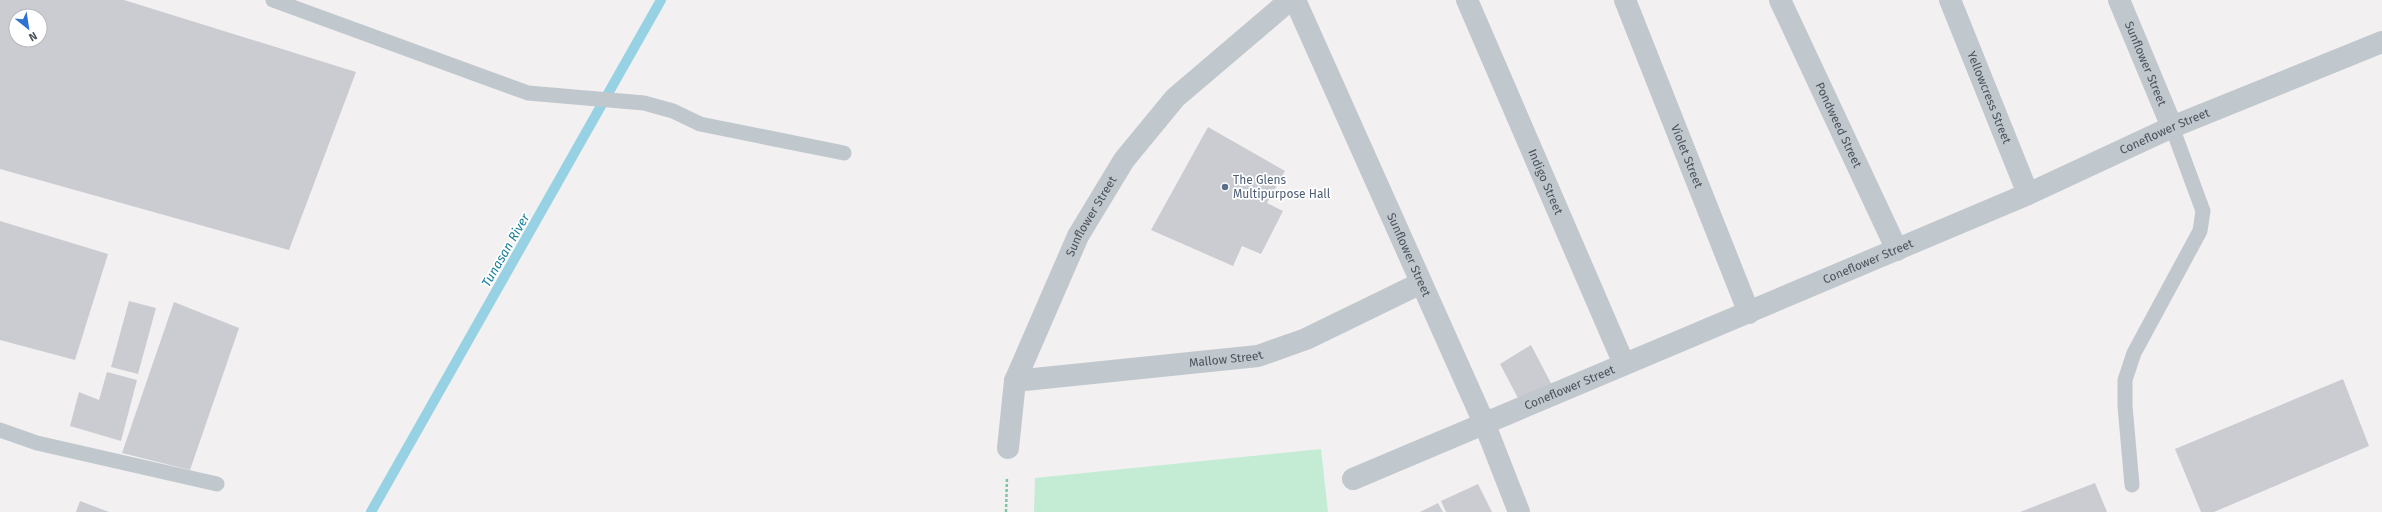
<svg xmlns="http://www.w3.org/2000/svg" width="2382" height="512" font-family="'Fira Sans',sans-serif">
  <rect width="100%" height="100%" fill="#f2f0f0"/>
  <path fill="#c4ebd3" d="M1321,449l7,63h-294l1,-34z"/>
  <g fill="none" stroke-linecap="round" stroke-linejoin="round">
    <path stroke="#96d2e3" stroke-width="10" d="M371,512l290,-512"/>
  </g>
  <g fill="#cbccd2" fill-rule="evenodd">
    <path d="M0,0h124l232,72 -67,178 -289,-81zM16,16h24v24h-24z"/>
    <path d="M1208,127l77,44 -18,32 16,8 -22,43 -19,-8 -9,20 -82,-36z"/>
    <path d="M0,221l108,33 -33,106 -75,-20z"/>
    <path d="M129,301l27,7 -18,66 -27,-7z"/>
    <path d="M174,302l65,26 -49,142 -68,-17z"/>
    <path d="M1531,345l22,42 -33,15 -20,-38z"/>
    <path d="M107,372l30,8 -16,61 -51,-15 9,-34 20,8z"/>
    <path d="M2343,379l26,67 -155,66h-13l-26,-63z"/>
    <path d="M2095,483l12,29h-87z"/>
    <path d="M1478,484l14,28h-46l-5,-11z"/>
    <path d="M80,501l29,11h-33z"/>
    <path d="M1438,503l5,9h-23z"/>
  </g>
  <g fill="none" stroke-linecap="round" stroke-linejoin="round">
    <path stroke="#7fc5a4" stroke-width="2.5" stroke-dasharray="3 2" stroke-linecap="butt" d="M1006,512l1,-35"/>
    <g stroke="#c0c7cd" stroke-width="15">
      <path d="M273,0l255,93 116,10 29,8 27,13 144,29"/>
      <path d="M0,430l37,13 180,41"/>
      <path d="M2132,485l-7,-79v-26l9,-27 66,-122 3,-20 -31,-84"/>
    </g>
    <g stroke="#c0c7cd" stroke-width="22">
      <path id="s1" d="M1295,0l190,425 34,87"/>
      <path id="s2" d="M1467,0l157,364"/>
      <path id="s3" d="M1625,0l124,313"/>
      <path id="s4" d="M1780,0l117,250"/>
      <path id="s5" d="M1950,0l78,194"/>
      <path id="s6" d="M2119,0l53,127"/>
      <path id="s7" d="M1015,381l243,-25 48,-17 115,-56"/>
      <path id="s8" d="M1008,448l7,-67 63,-145 46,-76 51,-62 115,-98"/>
      <path id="s9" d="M1353,479l675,-285 144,-67 210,-85"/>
    </g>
  </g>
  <circle fill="#5c6f8a" stroke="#fff" stroke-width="1.5" cx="1225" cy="187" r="4"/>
  <g text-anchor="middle" stroke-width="3.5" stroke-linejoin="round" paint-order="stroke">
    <g font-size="12" fill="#4a535c" stroke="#fff">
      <text dy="4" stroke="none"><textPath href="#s6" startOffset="69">Sunflower Street</textPath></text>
      <text dy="4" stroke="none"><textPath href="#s5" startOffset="105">Yellowcress Street</textPath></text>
      <text dy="4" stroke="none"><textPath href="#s4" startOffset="138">Pondweed Street</textPath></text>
      <text dy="4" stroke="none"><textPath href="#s9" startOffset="883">Coneflower Street</textPath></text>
      <text dy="4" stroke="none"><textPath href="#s3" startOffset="168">Violet Street</textPath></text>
      <text dy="4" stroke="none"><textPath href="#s2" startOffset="198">Indigo Street</textPath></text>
      <text dy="4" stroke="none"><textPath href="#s8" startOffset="249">Sunflower Street</textPath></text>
      <text dy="4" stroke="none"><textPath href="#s1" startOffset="279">Sunflower Street</textPath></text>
      <text dy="4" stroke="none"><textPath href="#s9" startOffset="559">Coneflower Street</textPath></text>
      <text dy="4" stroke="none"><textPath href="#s7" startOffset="212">Mallow Street</textPath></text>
      <text dy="4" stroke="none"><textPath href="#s9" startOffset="235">Coneflower Street</textPath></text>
    </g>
    <g font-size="12" fill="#4e5e75" stroke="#fff" text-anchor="start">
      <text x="1233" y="184">The Glens<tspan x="1233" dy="14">Multipurpose Hall</tspan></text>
    </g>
    <g font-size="13" font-style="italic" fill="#1c809d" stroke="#fff">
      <text transform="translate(505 250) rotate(-60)" y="5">Tunasan River</text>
    </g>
  </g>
  <g transform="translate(28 28) rotate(150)"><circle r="19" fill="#ffffff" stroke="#b7babe"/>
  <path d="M0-3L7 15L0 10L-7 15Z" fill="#2d72d0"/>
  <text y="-6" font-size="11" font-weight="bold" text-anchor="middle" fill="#4a535c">N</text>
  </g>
</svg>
